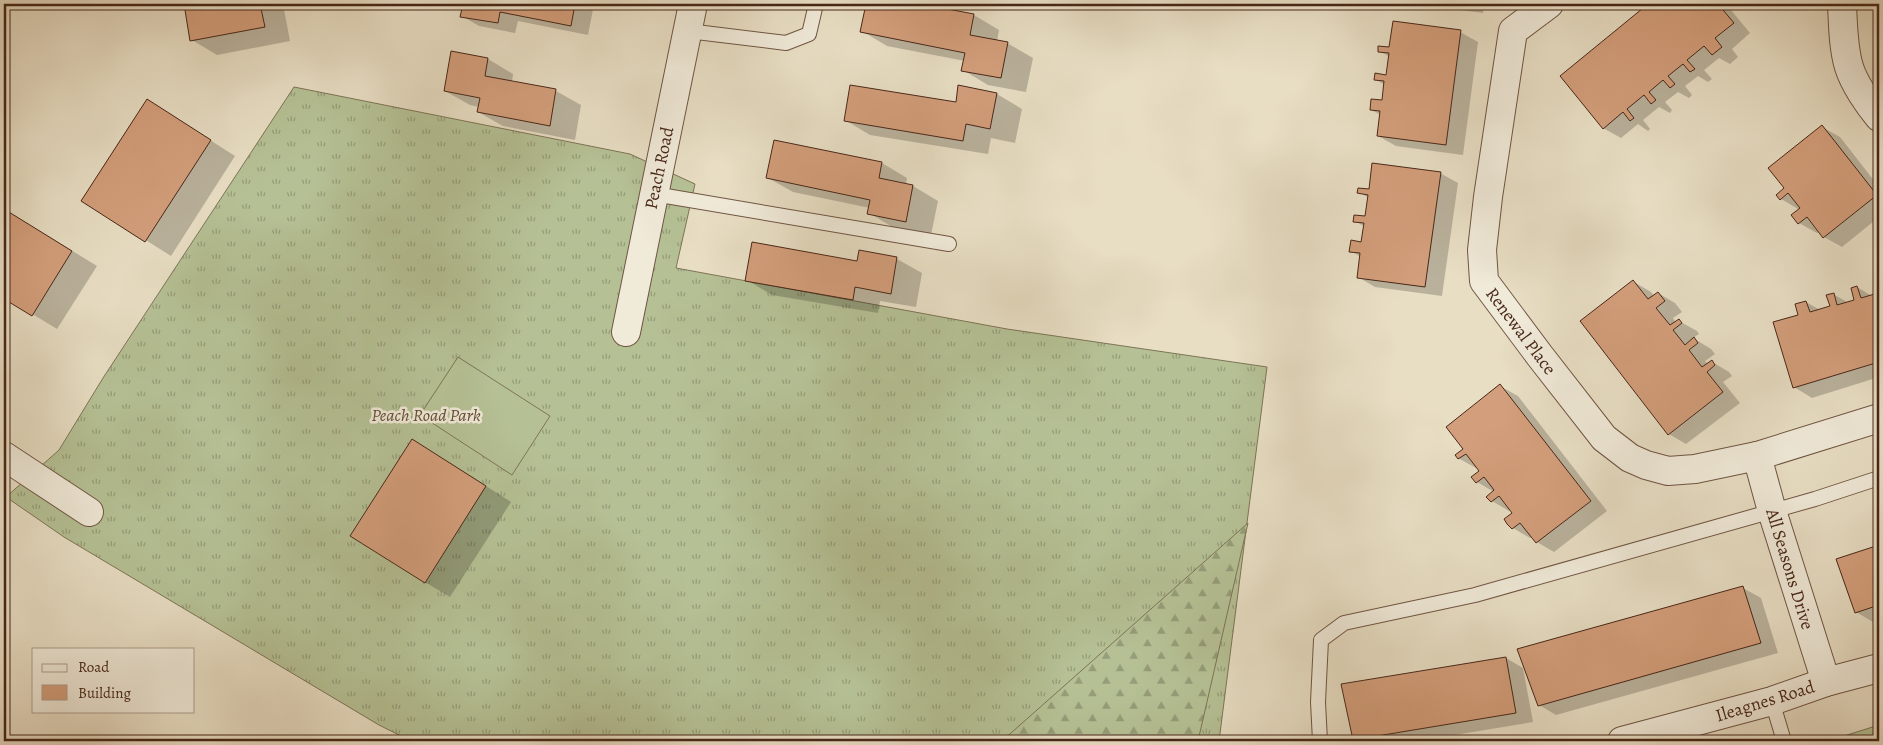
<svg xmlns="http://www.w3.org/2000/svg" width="1883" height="745" font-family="Alegreya,serif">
  <defs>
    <pattern id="grass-tufts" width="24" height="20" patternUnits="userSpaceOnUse" patternTransform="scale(1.25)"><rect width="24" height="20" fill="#b5c195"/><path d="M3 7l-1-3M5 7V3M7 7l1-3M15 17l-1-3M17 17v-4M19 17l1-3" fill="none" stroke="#959d79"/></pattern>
    <pattern id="forest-firs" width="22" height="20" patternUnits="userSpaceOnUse" patternTransform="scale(1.25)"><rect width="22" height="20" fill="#b5c195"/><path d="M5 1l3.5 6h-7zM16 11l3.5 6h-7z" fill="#959d79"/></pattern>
  </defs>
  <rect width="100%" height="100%" fill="#e8dec4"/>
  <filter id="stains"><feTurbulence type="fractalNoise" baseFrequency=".004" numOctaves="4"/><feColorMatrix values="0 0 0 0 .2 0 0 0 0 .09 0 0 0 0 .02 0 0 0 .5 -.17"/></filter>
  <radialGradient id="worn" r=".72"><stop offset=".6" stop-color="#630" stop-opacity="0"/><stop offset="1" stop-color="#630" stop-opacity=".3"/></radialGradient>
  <path fill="url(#grass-tufts)" stroke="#7e7456" d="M294,87l336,67 65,30 -19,84 331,61 260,38 -48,374h-808l-32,-16 -315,-188 -58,-40 53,-47 44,-72z"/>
  <g fill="url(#forest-firs)" stroke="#7e7456">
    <path d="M1248,523l-50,218h-196z"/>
    <path d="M1879,725v16h-51z"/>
  </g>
  <path fill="#b5c195" stroke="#7e7456" d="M458,357l92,59 -38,59 -92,-60z"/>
  <g fill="#0003">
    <path d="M185,4h98l7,37 -73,14 -25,-15z"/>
    <path d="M464,4h130l-6,31 -70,-14 -3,12 -36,-7 -17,-10z"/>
    <path d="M867,4h48l59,11 25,15 -2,11 10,2 26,15 -7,34 -38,-7 -25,-15 2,-9 -78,-15 -25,-15z"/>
    <path d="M1415,4h69l-1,9z"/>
    <path d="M1650,4h76l24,29 -18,16 6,8 -8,7 -11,-6 -15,12 8,9 -4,3 -10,-6 -13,10 7,9 -3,3 -11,-6 -13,10 7,8 -2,3 -11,-6 -16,13 7,9 -2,2 -10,-7 -17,14 -18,-10 -42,-52z"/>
    <path d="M1460,32l18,10 -15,113 -67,-9 -18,-10 3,-21 -10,-5 12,-8 2,-17 -10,-6 12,-3 3,-19 -11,-6z"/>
    <path d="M452,52l36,7 25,15 -1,8 44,9 25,14 -6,35 -72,-14 -25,-14 1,-5 -9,-2 -25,-14z"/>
    <path d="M959,87l38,7 25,15 -7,34 -24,-5 -3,16 -118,-19 -25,-15 112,-16z"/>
    <path d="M147,100l88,56 -64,100 -89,-56z"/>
    <path d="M1822,127l18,10 39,50v30l-37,30 -18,-10 -4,-6 -3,2 -18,-10 -6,-8 7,-5 -19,-11z"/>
    <path d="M775,142l107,21 25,15 -1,7 7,1 25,15 -7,34 -37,-7 -25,-15 1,-5 -77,-16 -25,-14z"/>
    <path d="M1440,173l18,10 -16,113 -67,-9 -17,-10 3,-20 -10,-6 11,-8 3,-16 -10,-6 11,-3 3,-20 -10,-6z"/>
    <path d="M4,209l93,57 -40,63 -53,-32z"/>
    <path d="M860,252l37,7 25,14 -6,34 -36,-6 -2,12 -106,-18 -25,-15 111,-17z"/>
    <path d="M1634,282l17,10 3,4 4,-3 17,10 7,9 -9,6 3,5 3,-2 18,10 2,3 -6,4 18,11 4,5 -10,7 3,3 4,-2 17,10 3,4 -9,6 17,21 -54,41 -17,-10z"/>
    <path d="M1857,287l15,9 7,-2v83l-67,21 -18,-11 5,-71 7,-14 14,8 12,-3 1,-13 16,9 7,-2z"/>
    <path d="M1500,386l18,10 89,115 -53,41 -17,-10 -5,-5 -2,1 -17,-10 1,-15 -3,-3 -2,1 -17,-10 2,-9 -17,-10 4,-11 -3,-4 -2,1 -18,-10z"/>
    <path d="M437,455l74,47 -61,95 -25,-15z"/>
    <path d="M1879,546v74l-6,2 -17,-10 -18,-52z"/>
    <path d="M1743,588l18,10 17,55 -222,62 -17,-10z"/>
    <path d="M1506,658l17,10 10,54 -115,19h-59l-5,-2z"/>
  </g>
  <g fill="#d39e7b" stroke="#482718">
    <path d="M184,4h76l5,23 -75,14z"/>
    <path d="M463,4h112l-4,22 -71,-14 -2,11 -38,-6z"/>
    <path d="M866,4h55l53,10 -4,21 38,7 -7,36 -40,-7 4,-18 -105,-21z"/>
    <path d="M1648,4h70l16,19 -19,15 7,9 -10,8 -8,-9 -17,14 8,9 -5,3 -7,-8 -15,12 7,8 -5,4 -7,-8 -14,12 7,8 -5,4 -7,-9 -17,14 7,9 -4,3 -7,-9 -20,17 -43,-53z"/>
    <path d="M1393,21l68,9 -15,115 -69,-9 3,-25 -10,-1 1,-11 11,1 2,-19 -10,-1 1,-7 11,2 3,-22 -11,-1v-6l11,1z"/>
    <path d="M451,51l37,7 -3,18 71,13 -6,37 -73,-14 3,-14 -36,-7z"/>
    <path d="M850,85l106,17 2,-17 39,8 -7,36 -24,-5 -3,17 -119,-20z"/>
    <path d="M147,99l64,41 -66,102 -64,-41z"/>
    <path d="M1822,125l55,70 -54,43 -16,-21 -9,7 -7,-9 9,-7 -12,-15 -8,7 -4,-5 8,-7 -16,-20z"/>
    <path d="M774,140l108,22 -3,16 34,7 -7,37 -39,-8 3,-14 -104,-22z"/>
    <path d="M1372,163l69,9 -16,115 -68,-9 3,-25 -11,-1 2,-12 10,2 3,-19 -11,-1 1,-7 11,1 3,-21 -11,-2 1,-5 11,1z"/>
    <path d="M4,209l68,42 -40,65 -28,-17z"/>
    <path d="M752,242l105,19 2,-11 38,7 -6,37 -36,-7 -2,13 -108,-19z"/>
    <path d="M1633,280l15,19 10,-7 7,9 -9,7 14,17 9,-6 3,4 -9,7 12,15 9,-8 4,6 -9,7 13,17 10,-7 3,5 -8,7 16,20 -55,43 -88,-114z"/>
    <path d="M1879,280v82l-86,26 -20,-66 25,-7 -3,-11 11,-3 4,11 20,-6 -4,-11 8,-2 3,12 17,-5 -3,-12 6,-2 4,12 17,-5 -4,-12z"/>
    <path d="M1500,384l91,117 -55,42 -16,-20 -8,6 -5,-5 -3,-5 8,-6 -13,-17 -8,6 -5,-5 8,-7 -10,-13 -8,6 -5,-6 8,-6 -13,-17 -8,5 -3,-4 8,-6 -17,-22z"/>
    <path d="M412,439l74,47 -61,97 -75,-47z"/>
    <path d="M1879,545v60l-24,8 -19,-54z"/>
    <path d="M1743,586l18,57 -223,63 -21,-57z"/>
    <path d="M1506,657l10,56 -163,27 -12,-56z"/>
  </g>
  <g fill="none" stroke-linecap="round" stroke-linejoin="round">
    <defs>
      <g id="lane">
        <path d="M688,31l98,12 23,-9 7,-30"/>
        <path d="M654,194l295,50"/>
        <path d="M1772,701l12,40"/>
        <path d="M1320,741l-2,-39 3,-62 23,-17 131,-28 340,-96 64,-21"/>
      </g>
      <g id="street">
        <path d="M1549,4l-36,27 -25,166 -6,53 2,31 56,75 64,82 26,20 16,7 22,6 27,-2 62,-13 122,-38"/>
        <path d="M1842,4c1,20 1,43 7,63 5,16 19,37 30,50"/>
        <path d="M626,332l67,-328"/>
        <path d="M4,456l85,56"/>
        <path d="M1757,456l15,55 54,171"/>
        <path d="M1622,741l150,-40 54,-19 53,-14"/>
      </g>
    </defs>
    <use href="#lane" stroke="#705543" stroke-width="16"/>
    <use href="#street" stroke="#705543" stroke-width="30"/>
    <use href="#lane" stroke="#f0ead9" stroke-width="14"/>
    <use href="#street" stroke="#f0ead9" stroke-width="28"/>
  </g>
  <g text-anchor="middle" stroke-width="5" stroke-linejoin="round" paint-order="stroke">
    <g font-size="18" fill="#482718" stroke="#f0ead9">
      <text transform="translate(659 168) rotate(-78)" y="6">Peach Road</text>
      <text transform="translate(1521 331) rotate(53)" y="6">Renewal Place</text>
      <text transform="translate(1790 569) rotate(73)" y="6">All Seasons Drive</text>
      <text transform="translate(1765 701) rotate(-17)" y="6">Ileagnes Road</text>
    </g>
    <g font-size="18" font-style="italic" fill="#634e37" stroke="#f0ead9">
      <text x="426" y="421">Peach Road Park</text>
    </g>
  </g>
  <rect width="1883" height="745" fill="none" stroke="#e8dec4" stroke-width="20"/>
  <rect x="5" y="5" width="1873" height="735" fill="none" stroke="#482718" stroke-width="2.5"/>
  <rect x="10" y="10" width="1863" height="725" fill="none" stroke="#482718"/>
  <rect x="32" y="648" width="162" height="65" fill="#f0ead9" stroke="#ad9c8c"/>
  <rect x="42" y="664" width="25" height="8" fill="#f0ead9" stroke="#ad9c8c"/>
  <text x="78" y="672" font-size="15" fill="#482718">Road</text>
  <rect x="42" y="685" width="25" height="15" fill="#d39e7b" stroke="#ad9c8c"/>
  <text x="78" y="698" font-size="15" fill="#482718">Building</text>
  <rect width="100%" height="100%" filter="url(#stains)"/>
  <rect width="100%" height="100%" fill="url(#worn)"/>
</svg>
